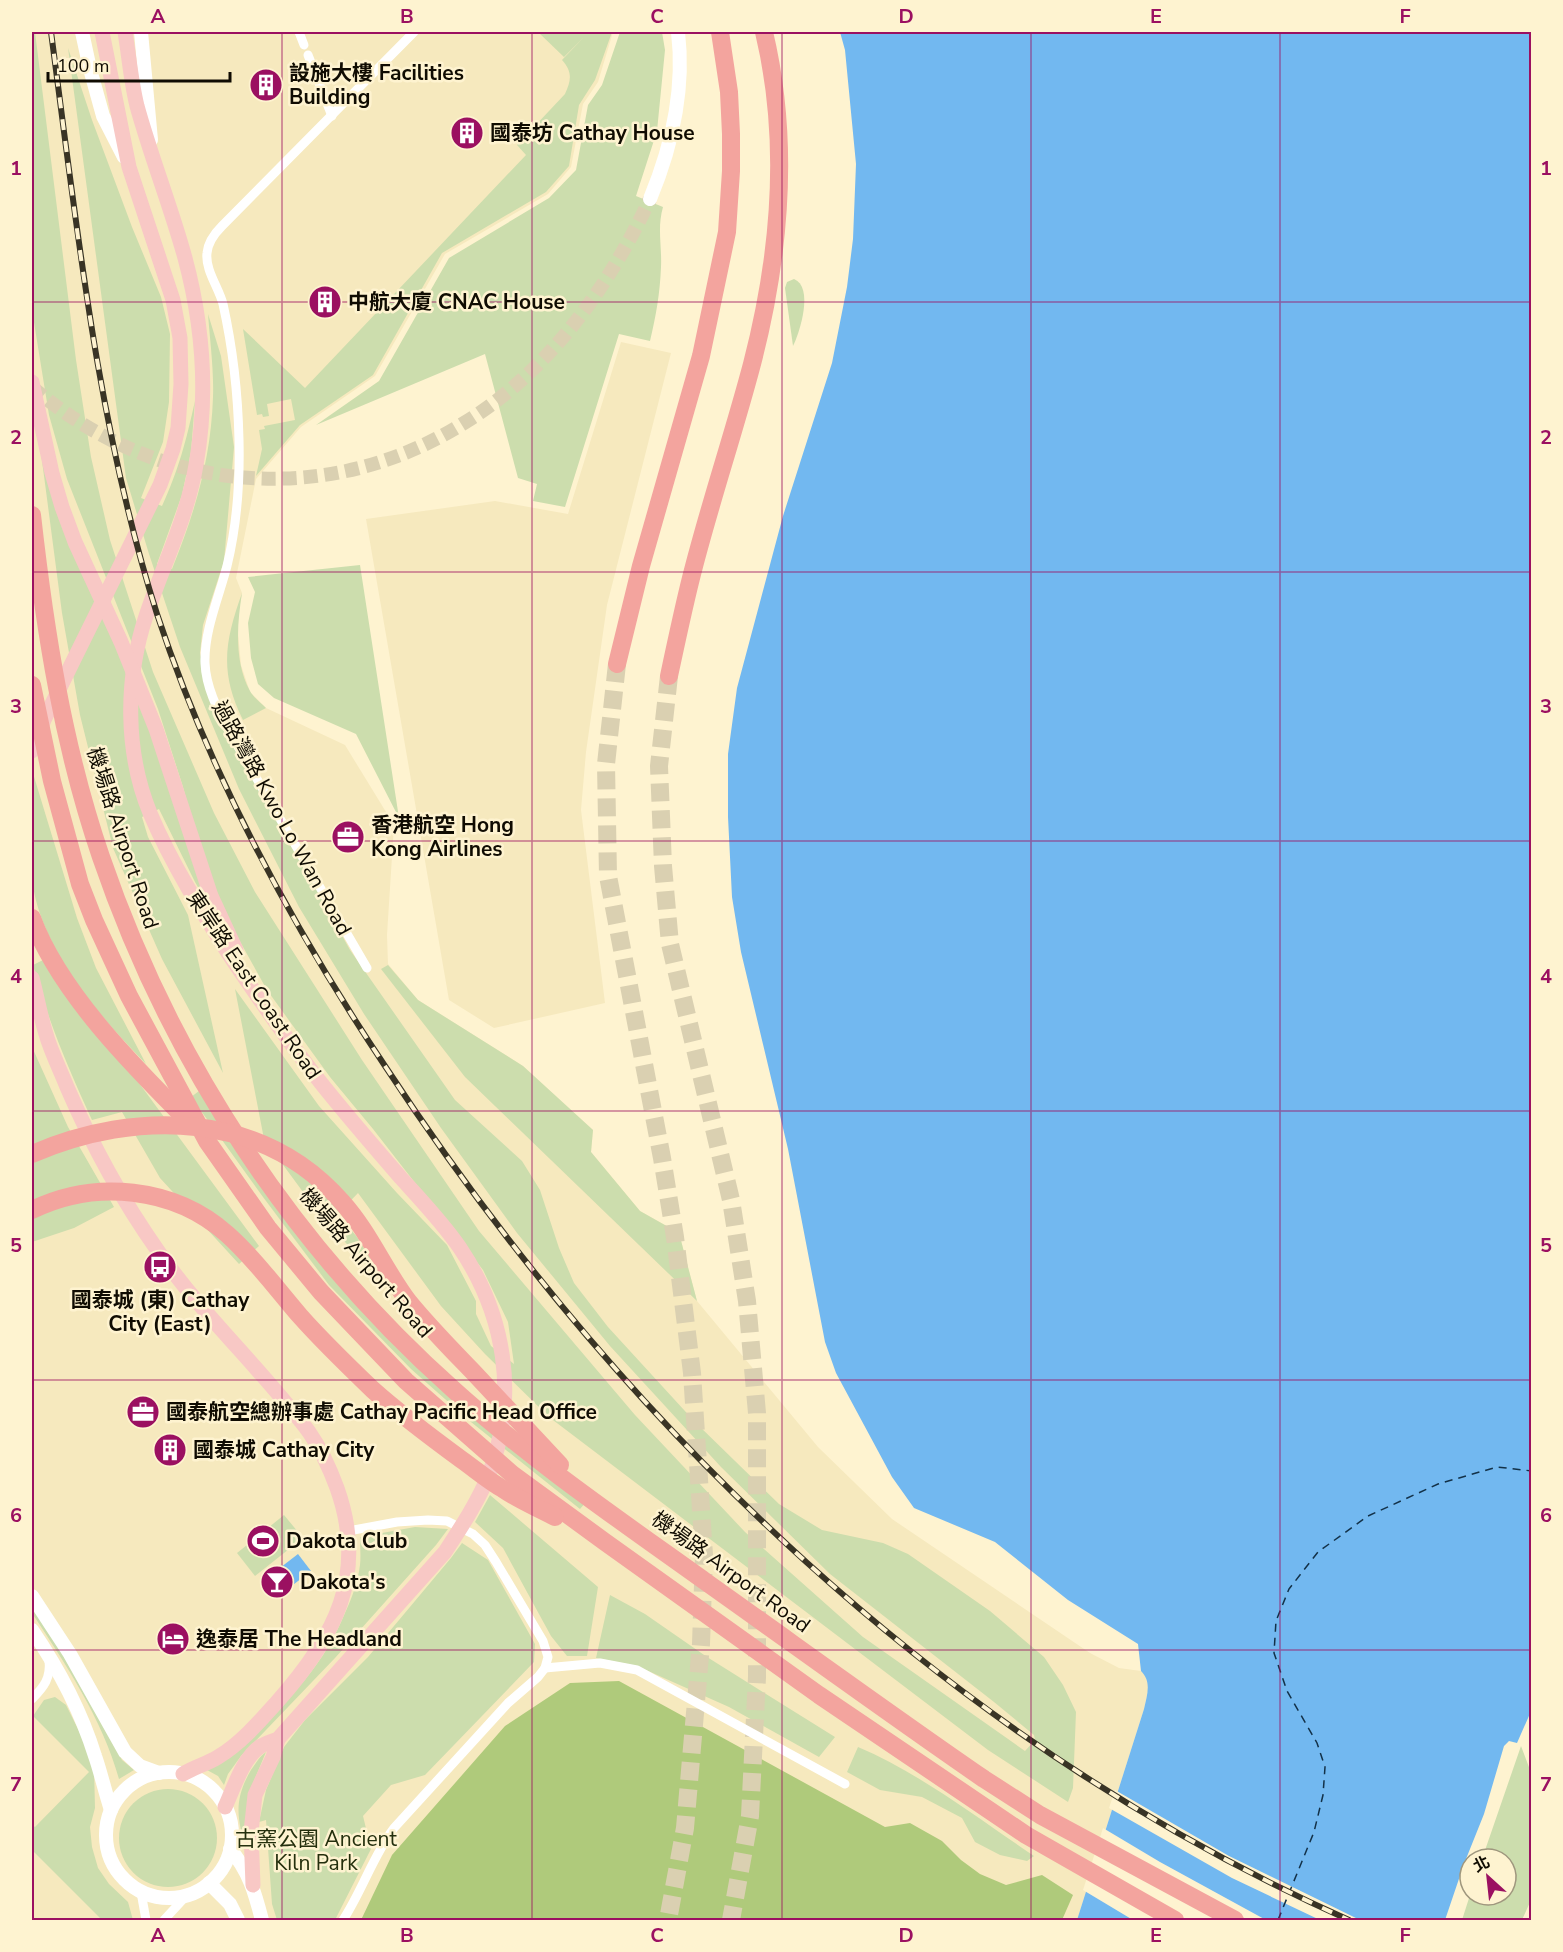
<svg xmlns="http://www.w3.org/2000/svg" width="1563" height="1952" font-family="'Nunito Sans','Noto Sans TC',sans-serif">
  <rect width="100%" height="100%" fill="#fef3d0"/>
  <g fill="#f6e9be">
    <path d="M32,32h581l-15,50 -15,22 -12,63 -23,27 -103,60 -70,122 -74,51 -45,52 -20,99 6,15 -5,29 4,43 9,27 16,16 79,37 49,80 -7,110 1,29 30,36 105,66 70,64 -2,22 49,59 39,22 18,68 121,146 74,72 198,134 29,15 22,3 4,4 4,11 -5,23 -67,211h-1045z"/>
    <path d="M621,342l50,11 -64,252 -21,147 -5,58 24,193 -111,25 -45,-28 -83,-481 129,-18 73,13z"/>
  </g>
  <g fill="#ccddad">
    <path d="M32,32h3l41,328 15,97 19,83 43,132 61,141 41,79 107,168 117,171 156,184 110,117 118,105 162,114 10,-11 -1,-5 -40,-33 -164,-128 -109,-107 -111,-121 -93,-113 -76,-105 -77,-114 -65,-107 -60,-118 -59,-142 -31,-93 -23,-76 -58,-430 24,72 40,107 29,70 9,37 -1,68 -6,40 -22,56 21,8c17,-37 24,-65 33,-105l-4,51 -9,43 -25,69 15,5c23,-57 39,-110 41,-172 1,-27 -3,-56 -5,-83l13,42 13,91 -10,114 -21,64 -3,28 12,49 138,248 105,150 67,61 18,29 19,58 15,35 34,44 87,95 84,82 43,26 61,13 25,11 82,57 54,46 19,28 13,27 -3,76 -5,14 -80,-52 -439,-333 -64,-63 -44,-48 -83,-113 -20,21 19,23 36,58 -76,-84 -53,-72 -29,-150 84,117 78,87 50,52 29,56v13l15,32 23,18 -6,-42 -25,-52 -110,-141 -43,-52 -63,-87 -39,-70 -25,-58 -20,-75 -25,-78 -91,-230 -18,-64 -17,-105z"/>
    <path d="M538,32h74l-17,48 -16,25 -10,61 -23,26 -104,61 -69,122 -73,50 -44,51 6,-27 -3,-19 6,-1 -1,-3 31,-6 -4,-21 -24,5 2,12 -6,1 -1,-3 -5,1 -14,-86 62,59 221,-233 -9,-10 48,-51c6,-13 8,-22 -3,-34l22,-23 -20,20z"/>
    <path d="M620,32h42l3,18 -8,81 -21,65 27,11c-6,21 -1,39 -2,60 -1,26 -5,49 -11,74l-31,-7 -54,173 -32,-6 4,-17 -19,-6 -33,-124 -169,71 63,-44 70,-123 100,-60 27,-28 12,-65 14,-20z"/>
    <path d="M794,279c20,8 6,53 -1,67l-8,-58 2,-6z"/>
    <path d="M38,430l135,354 32,115 -10,-17 -36,-73 -17,8 6,20 40,78 35,158 -61,-114 -49,-111 -33,-133 -18,-102z"/>
    <path d="M360,565l39,253 -43,-84 -82,-36 -16,-14 -7,-26 -3,-35 7,-31 -7,-15z"/>
    <path d="M242,593c-5,31 -8,69 8,98 3,6 11,12 16,17l-23,12c-24,-48 -18,-79 -1,-127z"/>
    <path d="M32,770l45,148 19,50 50,96c-47,-48 -105,-114 -114,-184 -2,-12 0,-25 0,-36 0,-25 0,-49 0,-74z"/>
    <path d="M47,958l212,288 -20,18 -79,-86 -38,-66 -30,8c-23,-50 -45,-101 -59,-155z"/>
    <path d="M388,965l30,35 105,66 70,64 -2,22 49,59 39,22 18,68 -232,-224 -84,-108z"/>
    <path d="M32,1047l36,80 46,80 -40,21 -42,14z"/>
    <path d="M199,1091l135,189 252,222 -6,7 -109,-87 -60,-53 -82,-84 -66,-88 -72,-100z"/>
    <path d="M490,1495l108,92 -11,69h-20l-16,-20 -48,-88 -28,-26z"/>
    <path d="M284,1515l19,23 -48,38 -18,-23z"/>
    <path d="M415,1527l33,2 -12,16 -101,113 -94,98 -13,18 -4,11 -6,-9 -11,-6c57,-48 109,-86 138,-157 7,-15 13,-32 15,-48 1,-9 0,-19 0,-28z"/>
    <path d="M462,1543l26,17 47,84 -1,18 -109,113 -34,10 -28,31 8,33 -36,71h-58l-5,-16 -6,-84 -7,2 7,-32 18,-43 21,-27 63,-63 83,-99z"/>
    <path d="M610,1595l35,19 62,43 128,80 -16,20 -90,-50 -92,-41 -41,-8z"/>
    <path d="M32,1604l43,67 47,89 12,10 -15,9c-17,-61 -53,-114 -87,-166z"/>
    <path d="M55,1697l11,8 21,42 7,21 1,40 -5,19 2,20 6,21 11,16 19,18 5,18h-31l-70,-70v-25l3,2 54,-55 -56,-56 11,-16z"/>
    <path d="M1521,1746l11,29 -1,125 -9,20h-60l8,-25h36v-36h-24z"/>
    <path d="M858,1747c60,25 121,72 176,109l-7,5 -27,-6 -25,-13 -13,-24 -40,-21 -42,-7 -33,-18z"/>
    <path d="M266,1752l-15,36 -4,64c-10,-33 -14,-51 4,-82 5,-7 8,-13 15,-18z"/>
    <circle cx="168" cy="1838" r="49"/>
  </g>
  <path fill="#afca7b" d="M619,1681l266,146 25,-4 32,18 19,19 19,14 26,11 36,-10 31,20 -11,25h-701l31,-65 113,-129 65,-43z"/>
  <g fill="#72b8f0">
    <path d="M840,32h691l1,1677 -15,34 -8,-2 -5,5 -20,68 -20,50 -19,56h-368l67,-211c3,-14 8,-27 -3,-38l-3,-27 -70,-44 -73,-58 -81,-34 -22,-31 -56,-104 -11,-31 -37,-193 -47,-197 -9,-55 -4,-80v-63l9,-66 46,-172 49,-153 15,-76 6,-48 3,-75 -11,-114z"/>
    <path d="M298,1554l13,17 -35,27 -13,-17z"/>
  </g>
  <g fill="#fef3d0">
    <path d="M1115,1790l114,66 131,64h-40l-88,-42 -123,-70z"/>
    <path d="M1103,1828l57,34 106,58h-133l-50,-30z"/>
  </g>
  <g fill="none" stroke-linecap="round" stroke-linejoin="round">
    <path stroke="#133148" stroke-width="1.5" stroke-dasharray="8 6" stroke-linecap="butt" d="M1278,1920l36,-88 9,-37 2,-28 -8,-24 -30,-52 -13,-38 2,-32 13,-32 29,-37 50,-36 70,-32 59,-17 35,4"/>
    <path stroke="#dad0b1" stroke-width="14" stroke-dasharray="14 7" stroke-linecap="butt" d="M32,387c123,106 293,123 432,36 84,-51 145,-136 186,-224"/>
    <g stroke="#dad0b1" stroke-width="18" stroke-dasharray="18 9" stroke-linecap="butt">
      <path d="M617,664l-11,100 2,112 54,282 13,79 17,136 12,182 -3,89 -16,184 -17,92"/>
      <path d="M669,676l-10,90 4,100 7,78 61,256 16,101 10,112v264l-7,139 -19,104"/>
    </g>
    <g stroke="#fff" stroke-width="9">
      <path d="M299,32l5,13"/>
      <path d="M308,55l24,61"/>
      <path d="M367,968l-138,-237c-11,-21 -23,-43 -24,-68 -1,-32 14,-66 22,-97 10,-41 13,-84 12,-126 -1,-46 -6,-91 -16,-136 -4,-16 -18,-34 -16,-51 1,-11 8,-20 15,-27l192,-194"/>
      <path d="M545,1668l55,-5 37,7 208,114"/>
      <path d="M32,1699c12,-12 19,-21 17,-39"/>
      <path d="M141,1892l5,28"/>
      <path d="M164,1920l23,-25"/>
      <path d="M343,1920c19,-29 30,-64 51,-92l114,-125 30,-26 7,-9 3,-11 -5,-16 -47,-79 -11,-17 -12,-11 -26,-13 -19,-1 -31,2 -49,9"/>
    </g>
    <g stroke="#fff" stroke-width="14">
      <path d="M82,32l8,37 13,47 21,41"/>
      <path d="M141,32l10,108"/>
      <path d="M650,199c22,-53 35,-109 28,-167"/>
      <path d="M32,1596l38,58 55,98 15,14 19,7"/>
      <path d="M32,1630c26,38 49,81 63,126 6,17 10,36 16,54"/>
      <circle cx="169" cy="1835" r="63"/>
      <path d="M230,1849c19,22 25,44 32,71"/>
      <path d="M209,1883l21,21 8,16"/>
    </g>
    <g stroke="#f8c8c5" stroke-width="15">
      <path d="M125,32c4,24 6,50 12,74 14,51 34,101 48,152 18,67 23,139 11,207 -9,53 -33,100 -50,151 -21,63 -21,136 4,197 22,52 52,99 82,146 30,44 60,88 93,129 25,31 50,60 76,90 20,22 42,45 59,70 45,67 58,147 30,224 -11,28 -28,54 -45,80l-167,187c-6,2 -12,4 -17,7 -18,11 -28,44 -36,61"/>
      <path d="M32,382l20,91 10,34 13,35 46,100 35,87 55,167 25,54"/>
      <path d="M32,751l12,-31 116,-235 13,-36 5,-21 3,-44 -1,-46 -7,-38 -44,-133 -27,-135"/>
      <path d="M32,978c5,18 8,37 14,56 5,18 14,35 21,53 25,58 55,113 91,164 45,65 104,118 151,181 12,17 21,37 28,56 31,87 -2,149 -60,214 -17,19 -36,41 -59,55 -11,7 -24,10 -35,17"/>
      <path d="M253,1885l-2,-53 4,-37 18,-38 5,-18"/>
    </g>
    <g stroke="#f3a49e" stroke-width="18">
      <path d="M32,515c13,116 31,231 69,342 70,205 192,390 354,534 78,70 166,130 251,191 93,66 185,133 278,197l56,36 195,105"/>
      <path d="M617,664l24,-98 60,-210 26,-124 4,-61v-37l-2,-42 -9,-60"/>
      <path d="M669,676c7,-33 14,-66 22,-98 18,-72 42,-142 61,-214 28,-108 38,-223 12,-332"/>
      <path d="M32,685l20,96 28,103 14,36 35,76 78,145 61,87 53,64 85,89 106,93 93,68 214,153 207,140 149,85"/>
      <path d="M32,918c27,74 103,150 159,206"/>
      <path d="M32,1154c105,-45 230,-43 310,48 27,30 42,67 66,99 21,26 45,50 68,74 28,30 56,60 84,90"/>
      <path d="M32,1210c63,-31 142,-23 195,24 27,24 49,54 73,82 23,26 48,50 73,74 28,25 59,48 89,70 14,10 27,21 41,29 16,11 35,19 52,28"/>
    </g>
    <defs>
      <path id="rail" d="M51,32c26,195 46,393 106,582 53,161 134,311 228,452 239,364 564,675 964,854"/>
    </defs>
    <use href="#rail" stroke="#393425" stroke-width="6"/>
    <use href="#rail" stroke="#fef3d0" stroke-width="4" stroke-dasharray="11" stroke-linecap="butt"/>
  </g>
  <path fill="none" stroke="#9b1061" stroke-width="1.5" stroke-opacity="0.55" d="M282,32v1888M532,32v1888M782,32v1888M1031,32v1888M1280,32v1888M32,302h1500M32,572h1500M32,841h1500M32,1111h1500M32,1380h1500M32,1650h1500"/>
  <defs>
    <symbol id="building-disc" viewBox="-11 -11 22 22"><circle r="9.5" fill="#9b1061" stroke="#fef3d0"/><path d="M-4-6H4V6H1V3H-1V6H-4ZM-2.5-4.3h1.7v1.8h-1.7ZM.8-4.3h1.7v1.8H.8ZM-2.5-1h1.7V.8h-1.7ZM.8-1h1.7V.8H.8Z" fill="#fff"/></symbol>
    <symbol id="office-disc" viewBox="-11 -11 22 22"><circle r="9.5" fill="#9b1061" stroke="#fef3d0"/><path d="M-6-3h4V-5.5h4V-3h4V5H-6ZM-1-4.5V-3h2v-1.5ZM-6 0V1H6V0Z" fill="#fff"/></symbol>
    <symbol id="bus-disc" viewBox="-11 -11 22 22"><circle r="9.5" fill="#9b1061" stroke="#fef3d0"/><path d="M-5-6H5V4H4V6H2V4H-2V6H-4V4H-5ZM-3.5-4V0h7V-4ZM-3.5 1.2v1.5H-2V1.2ZM2 1.2v1.5H3.5V1.2Z" fill="#fff"/></symbol>
    <symbol id="stadium-disc" viewBox="-11 -11 22 22"><circle r="9.5" fill="#9b1061" stroke="#fef3d0"/><path d="M0-5a6.5 5 0 1 0 0 10a6.5 5 0 1 0 0-10ZM-3.5-1.8h7v3.6h-7Z" fill="#fff"/></symbol>
    <symbol id="bar-disc" viewBox="-11 -11 22 22"><circle r="9.5" fill="#9b1061" stroke="#fef3d0"/><path d="M-6-5H6L.8 .8V4.5H3.5V6h-7V4.5H-.8V.8Z" fill="#fff"/></symbol>
    <symbol id="hotel-disc" viewBox="-11 -11 22 22"><circle r="9.5" fill="#9b1061" stroke="#fef3d0"/><path d="M-6-4.5h1.5V1H6V5H4.5V3h-9V5H-6ZM-4 0a1.8 1.8 0 1 1 3.6 0ZM.5 0V-2.5h3Q6-2.5 6 0Z" fill="#fff"/></symbol>
  </defs>
  <g fill-rule="evenodd">
    <use href="#building-disc" x="247" y="66" width="38" height="38"/>
    <use href="#building-disc" x="448" y="114" width="38" height="38"/>
    <use href="#building-disc" x="306" y="283" width="38" height="38"/>
    <use href="#office-disc" x="329" y="818" width="38" height="38"/>
    <use href="#bus-disc" x="141" y="1248" width="38" height="38"/>
    <use href="#office-disc" x="124" y="1393" width="38" height="38"/>
    <use href="#building-disc" x="151" y="1431" width="38" height="38"/>
    <use href="#stadium-disc" x="244" y="1522" width="38" height="38"/>
    <use href="#bar-disc" x="258" y="1563" width="38" height="38"/>
    <use href="#hotel-disc" x="154" y="1620" width="38" height="38"/>
  </g>
  <g text-anchor="middle" stroke-width="5" stroke-linejoin="round" paint-order="stroke">
    <g font-size="21" font-weight="bold" fill="#100c02" stroke="#fef3d0" text-anchor="start">
      <text x="289" y="80">設施大樓 Facilities<tspan x="289" dy="24">Building</tspan></text>
      <text x="490" y="140">國泰坊 Cathay House</text>
      <text x="348" y="309">中航大廈 CNAC House</text>
      <text x="371" y="832">香港航空 Hong<tspan x="371" dy="24">Kong Airlines</tspan></text>
      <text x="160" y="1307" text-anchor="middle">國泰城 (東) Cathay<tspan x="160" dy="24">City (East)</tspan></text>
      <text x="166" y="1419">國泰航空總辦事處 Cathay Pacific Head Office</text>
      <text x="193" y="1457">國泰城 Cathay City</text>
      <text x="286" y="1548">Dakota Club</text>
      <text x="300" y="1589">Dakota's</text>
      <text x="196" y="1646">逸泰居 The Headland</text>
    </g>
    <g font-size="21" fill="#100c02" stroke="#fef3d0">
      <text transform="translate(282 818) rotate(61)" y="7">過路灣路 Kwo Lo Wan Road</text>
      <text transform="translate(123 838) rotate(72)" y="7">機場路 Airport Road</text>
      <text transform="translate(254 985) rotate(56)" y="7">東岸路 East Coast Road</text>
      <text transform="translate(366 1263) rotate(49)" y="7">機場路 Airport Road</text>
      <text transform="translate(731 1572) rotate(36)" y="7">機場路 Airport Road</text>
    </g>
    <g font-size="21" fill="#242f0d" stroke="#fef3d0">
      <text x="316" y="1846">古窯公園 Ancient<tspan x="316" dy="24">Kiln Park</tspan></text>
    </g>
  </g>
  <rect width="1563" height="1952" fill="none" stroke="#fef3d0" stroke-width="66"/>
  <g transform="translate(1488 1877) rotate(333)"><circle r="28" fill="#fef3d0" stroke="#9f977e" stroke-width="1.5"/>
  <path d="M0-4.5L10 22L0 15L-10 22Z" fill="#9b1061"/>
  <text y="-9" font-size="16" font-weight="bold" text-anchor="middle" fill="#100c02">北</text>
  </g>
  <path d="M48 72v9h182v-9" fill="none" stroke="#100c02" stroke-width="3"/>
  <text x="57" y="72" font-size="18" fill="#100c02" stroke="#fef3d0" stroke-width="4.5" paint-order="stroke">100 m</text>
  <rect x="33" y="33" width="1497" height="1886" fill="none" stroke="#9b1061" stroke-width="2"/>
  <g font-size="20" text-anchor="middle" font-weight="bold" fill="#9b1061">
    <text x="158" y="23">A</text>
    <text x="407" y="23">B</text>
    <text x="657" y="23">C</text>
    <text x="906" y="23">D</text>
    <text x="1156" y="23">E</text>
    <text x="1405" y="23">F</text>
    <text x="16" y="175">1</text>
    <text x="1546" y="175">1</text>
    <text x="16" y="444">2</text>
    <text x="1546" y="444">2</text>
    <text x="16" y="713">3</text>
    <text x="1546" y="713">3</text>
    <text x="16" y="983">4</text>
    <text x="1546" y="983">4</text>
    <text x="16" y="1252">5</text>
    <text x="1546" y="1252">5</text>
    <text x="16" y="1522">6</text>
    <text x="1546" y="1522">6</text>
    <text x="16" y="1791">7</text>
    <text x="1546" y="1791">7</text>
    <text x="158" y="1942">A</text>
    <text x="407" y="1942">B</text>
    <text x="657" y="1942">C</text>
    <text x="906" y="1942">D</text>
    <text x="1156" y="1942">E</text>
    <text x="1405" y="1942">F</text>
  </g>
</svg>
